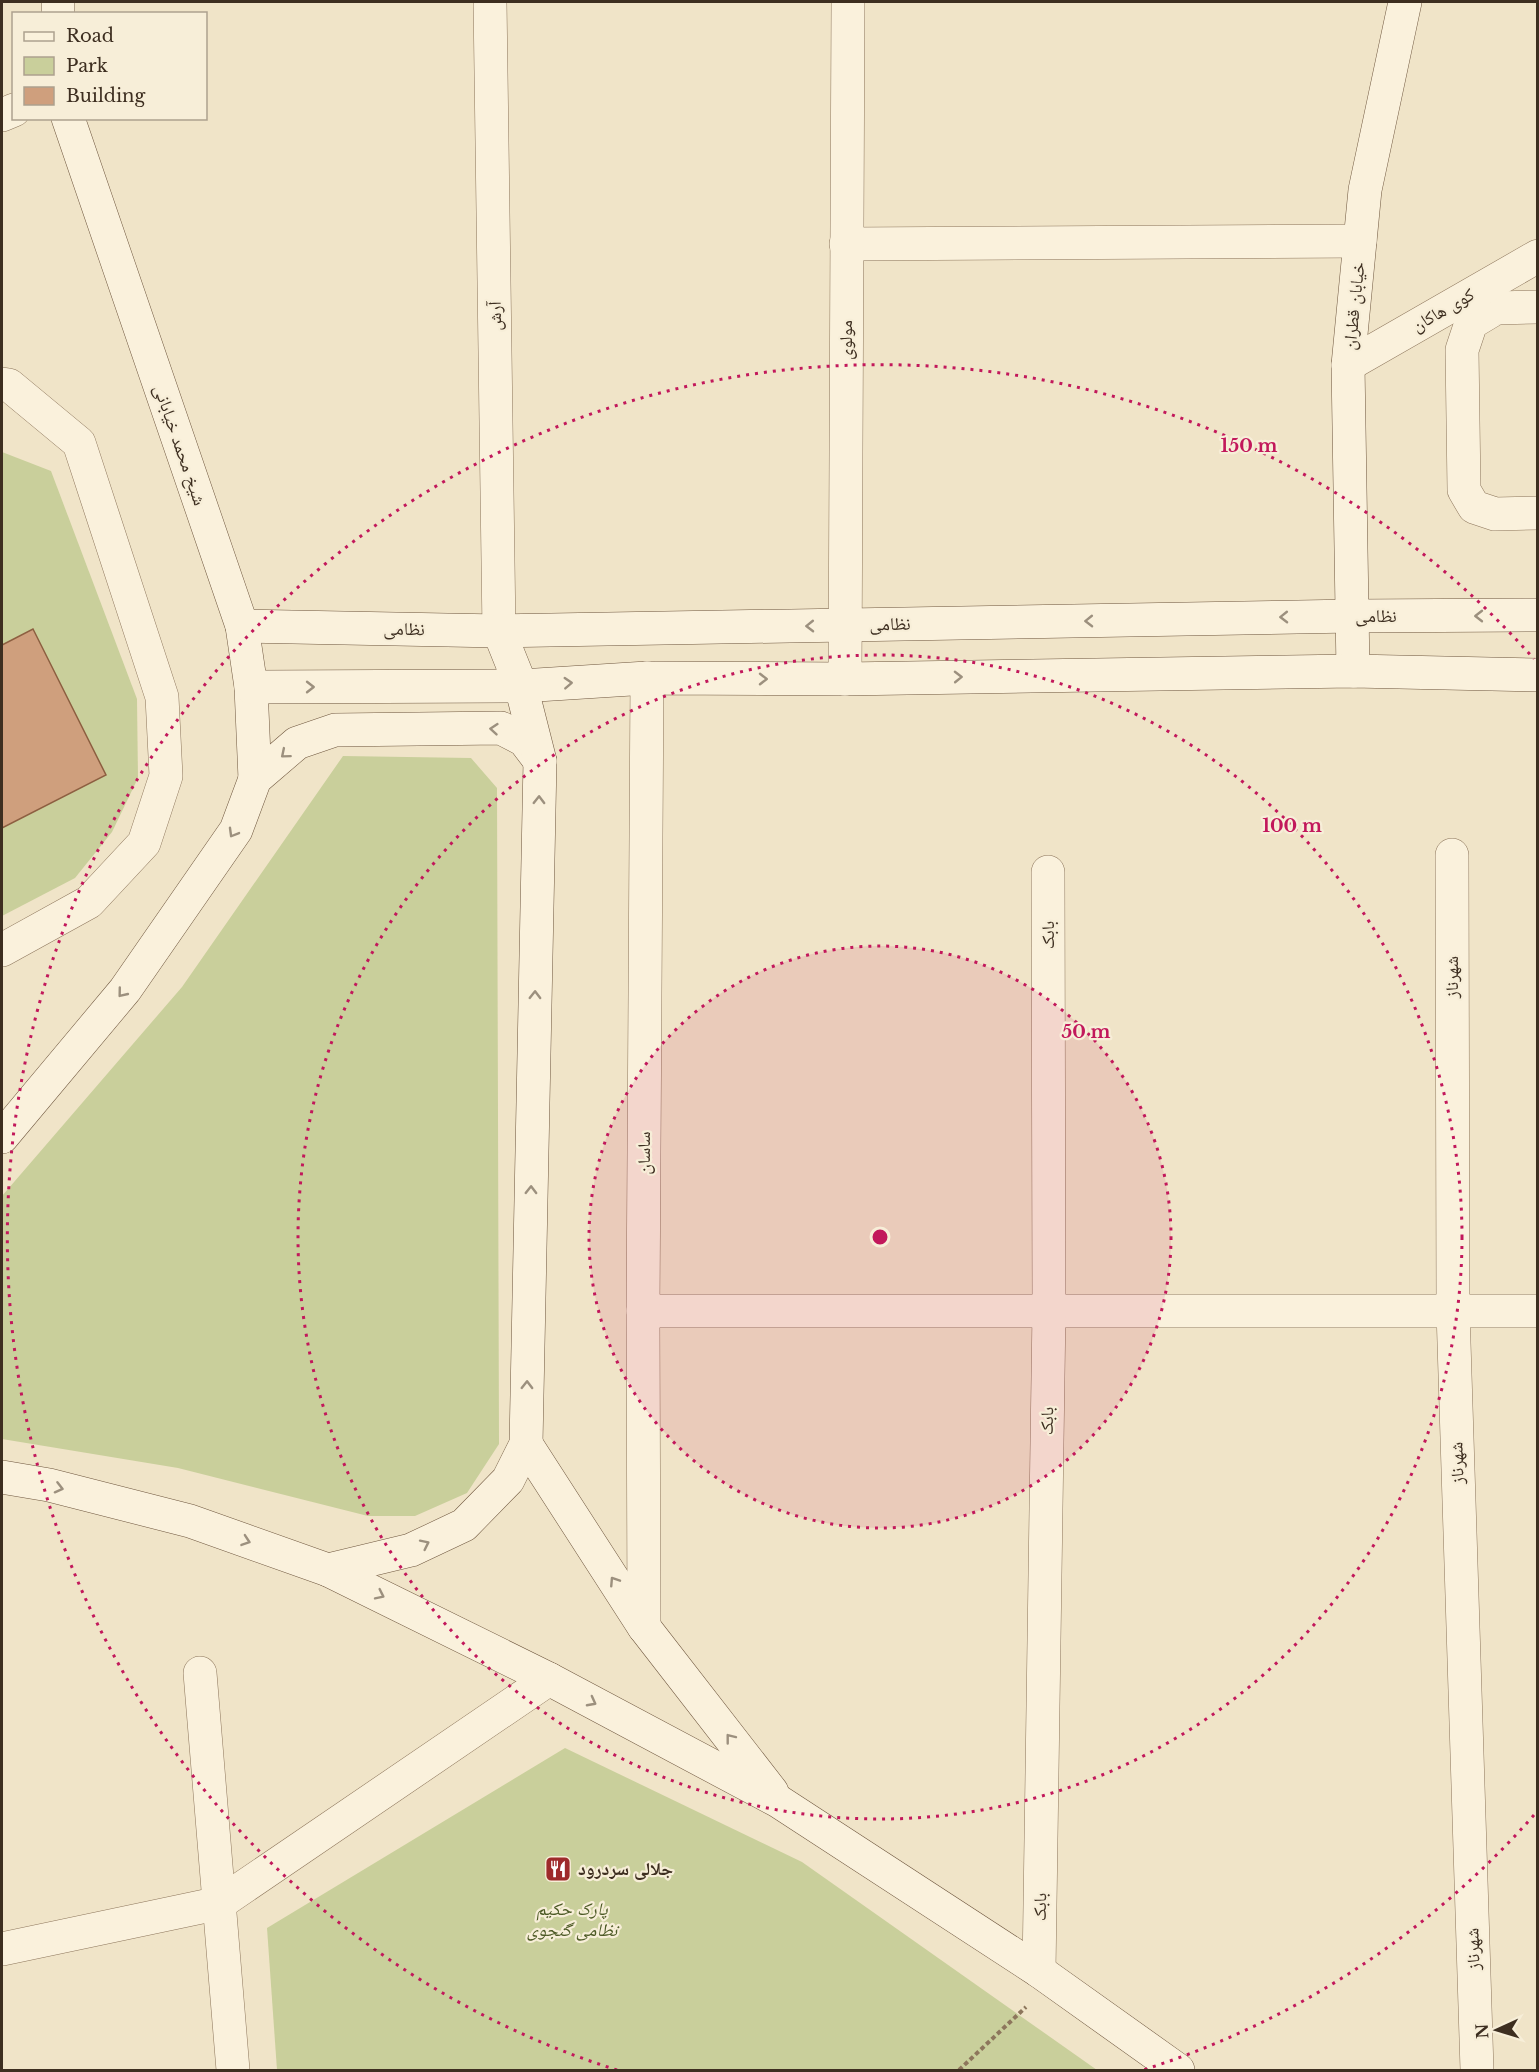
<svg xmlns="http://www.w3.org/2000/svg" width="1539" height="2072" font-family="'Libre Baskerville','Noto Naskh Arabic',serif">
  <rect width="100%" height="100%" fill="#f0e4c8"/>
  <g fill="#c9cf9b">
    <path d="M2,452l49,19 86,228 1,79 -26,54 -37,46 -73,38z"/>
    <path d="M343,756l128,2 26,30 2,656 -32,49 -52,23h-47l-190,-48 -176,-29v-243l180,-209z"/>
    <path d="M565,1748l237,114 295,208h-820l-10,-142z"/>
  </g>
  <path fill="#cf9f7d" stroke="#8d5f41" stroke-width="1.5" d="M33,629l73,146 -104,53v-183z"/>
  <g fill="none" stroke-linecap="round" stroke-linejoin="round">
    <defs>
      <g id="street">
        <path d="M490,2l9,629"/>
        <path d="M2,115l12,-5"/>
        <path d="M846,244l514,-3"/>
        <path d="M1538,307l-42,1 -25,15 -9,27 2,140 10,17 21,7 43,-1"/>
        <path d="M1348,365l190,-109"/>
        <path d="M2,384l7,1 70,58 83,254 4,79 -22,67 -55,59 -87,48"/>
        <path d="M845,679l3,-677"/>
        <path d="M1452,855l1,456 24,759"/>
        <path d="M643,1311h895"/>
        <path d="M644,1627l-1,-316 4,-633"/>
        <path d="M200,1673l33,397"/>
        <path d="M2,1949l218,-46 329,-224"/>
        <path d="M1039,1971l10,-660 -1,-439"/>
      </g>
      <g id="secondary">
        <path d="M58,2v12"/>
        <path d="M68,118l174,508 9,61 4,92"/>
        <path d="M242,626l257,5 854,-15 185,-1"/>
        <path d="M1353,671l-5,-306 17,-175 40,-188"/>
        <path d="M251,687l270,-1 126,-8 198,1 508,-8 185,4"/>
        <path d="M2,1137l123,-147 111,-160 19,-51 42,-36 38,-13 166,-2 23,12 16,21"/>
        <path d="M526,1444l118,183 128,165"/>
        <path d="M2,1477l47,8 141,36 138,49 221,109 229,122 261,170 139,99"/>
        <path d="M328,1570l83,-20 53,-25 44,-45 18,-36 14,-683 -19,-75 -22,-55"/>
      </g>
    </defs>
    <use href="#street" stroke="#8d765c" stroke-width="34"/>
    <use href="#secondary" stroke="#6f573f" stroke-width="34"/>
    <path stroke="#8d765c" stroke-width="4" stroke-dasharray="4.5 3" stroke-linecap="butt" d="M959,2070l67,-63"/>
    <use href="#street" stroke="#faf1dc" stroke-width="33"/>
    <use href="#secondary" stroke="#faf1dc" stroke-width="33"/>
  </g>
  <defs><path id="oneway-chevron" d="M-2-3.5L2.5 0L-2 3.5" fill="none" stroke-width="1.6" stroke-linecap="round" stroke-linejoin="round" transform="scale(1.5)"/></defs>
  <g stroke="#9c907e">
    <use href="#oneway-chevron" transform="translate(1479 616) rotate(180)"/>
    <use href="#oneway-chevron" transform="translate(1284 617) rotate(179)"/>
    <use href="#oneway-chevron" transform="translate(1089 621) rotate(179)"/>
    <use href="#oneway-chevron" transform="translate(810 626) rotate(179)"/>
    <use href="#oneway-chevron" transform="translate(958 677) rotate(-1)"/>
    <use href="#oneway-chevron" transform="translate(763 679)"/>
    <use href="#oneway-chevron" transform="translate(568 683) rotate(-3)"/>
    <use href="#oneway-chevron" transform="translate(310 687)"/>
    <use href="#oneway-chevron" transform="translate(494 729) rotate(-175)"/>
    <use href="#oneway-chevron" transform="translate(285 754) rotate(140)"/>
    <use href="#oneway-chevron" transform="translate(539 800) rotate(-89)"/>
    <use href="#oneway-chevron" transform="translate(233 833) rotate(120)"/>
    <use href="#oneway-chevron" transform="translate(122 993) rotate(129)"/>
    <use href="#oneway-chevron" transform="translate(535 995) rotate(-89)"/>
    <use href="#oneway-chevron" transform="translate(531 1190) rotate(-89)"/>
    <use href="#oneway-chevron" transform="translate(527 1385) rotate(-89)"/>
    <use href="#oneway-chevron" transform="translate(59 1488) rotate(14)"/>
    <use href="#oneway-chevron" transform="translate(246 1541) rotate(19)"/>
    <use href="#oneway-chevron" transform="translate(425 1544) rotate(-26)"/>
    <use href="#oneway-chevron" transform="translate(614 1581) rotate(-123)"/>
    <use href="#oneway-chevron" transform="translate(380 1595) rotate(26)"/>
    <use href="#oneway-chevron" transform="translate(592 1702) rotate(28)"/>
    <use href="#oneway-chevron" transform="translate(730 1738) rotate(-128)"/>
  </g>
  <circle cx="880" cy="1237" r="291" fill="#c2185b" fill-opacity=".12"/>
  <g fill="none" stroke="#c2185b" stroke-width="3" stroke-dasharray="3 6">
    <circle cx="880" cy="1237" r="291"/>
    <circle cx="880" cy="1237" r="582"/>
    <path d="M1534 1815A873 873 0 0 1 1143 2070M617 2070A873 873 0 1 1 1534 659"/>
  </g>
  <defs>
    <symbol id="restaurant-square" viewBox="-11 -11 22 22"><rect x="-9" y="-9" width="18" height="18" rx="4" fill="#9e2a2b" stroke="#f7eed8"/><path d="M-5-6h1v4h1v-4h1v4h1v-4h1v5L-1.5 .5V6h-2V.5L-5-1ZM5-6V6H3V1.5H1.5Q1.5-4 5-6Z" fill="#fff"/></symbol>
  </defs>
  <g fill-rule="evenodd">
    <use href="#restaurant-square" x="543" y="1854" width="30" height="30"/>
  </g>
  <g text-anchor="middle" stroke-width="4.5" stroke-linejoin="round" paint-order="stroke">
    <g font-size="18" fill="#3d2e20" stroke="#f7eed8">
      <text transform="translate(1354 306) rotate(-84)" y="6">خیابان قطران</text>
      <text transform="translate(1443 310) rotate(-30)" y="6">کوی هاکان</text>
      <text transform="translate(495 316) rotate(-91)" y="6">آرش</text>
      <text transform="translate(846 340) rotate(-90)" y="6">مولوی</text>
      <text transform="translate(180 445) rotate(71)" y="6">شیخ محمد خیابانی</text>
      <text x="1376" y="622">نظامی</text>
      <text transform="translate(890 624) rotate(-1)" y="6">نظامی</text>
      <text transform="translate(404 629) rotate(1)" y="6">نظامی</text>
      <text transform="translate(1048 935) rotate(-90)" y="6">بابک</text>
      <text transform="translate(1452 977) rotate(-90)" y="6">شهرناز</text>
      <text transform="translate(644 1153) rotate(-90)" y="6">ساسان</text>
      <text transform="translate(1047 1421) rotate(-89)" y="6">بابک</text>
      <text transform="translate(1457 1463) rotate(-92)" y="6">شهرناز</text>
      <text transform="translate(1040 1907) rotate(-89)" y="6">بابک</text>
      <text transform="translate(1473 1949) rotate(-92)" y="6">شهرناز</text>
    </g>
    <g font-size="18" font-weight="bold" fill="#3d2e20" stroke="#f7eed8" text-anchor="start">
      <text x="578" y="1875">جلالی سردرود</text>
    </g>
    <g font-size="18" font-style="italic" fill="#4d5a26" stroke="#f7eed8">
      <text x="572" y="1915">پارک حکیم<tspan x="572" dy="21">نظامی گنجوی</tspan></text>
    </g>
  </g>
  <circle cx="880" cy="1237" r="9" fill="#c2185b" stroke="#f7eed8" stroke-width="3"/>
  <g font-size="18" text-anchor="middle" font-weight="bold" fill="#c2185b" stroke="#f7eed8" stroke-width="4.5" stroke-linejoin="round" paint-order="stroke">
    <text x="1249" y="452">150 m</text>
    <text x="1292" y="832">100 m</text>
    <text x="1086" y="1038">50 m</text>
  </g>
  <rect width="1539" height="2072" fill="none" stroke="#3d2e20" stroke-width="6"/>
  <rect x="12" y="12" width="195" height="108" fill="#f7eed8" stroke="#ada18e" stroke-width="1.5"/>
  <rect x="24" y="32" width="30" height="9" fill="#faf1dc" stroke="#ada18e" stroke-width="1.5"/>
  <text x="66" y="42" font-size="18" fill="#3d2e20">Road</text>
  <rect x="24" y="57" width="30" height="18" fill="#c9cf9b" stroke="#ada18e" stroke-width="1.5"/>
  <text x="66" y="72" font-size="18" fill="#3d2e20">Park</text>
  <rect x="24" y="87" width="30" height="18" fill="#cf9f7d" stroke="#ada18e" stroke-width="1.5"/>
  <text x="66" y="102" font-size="18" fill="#3d2e20">Building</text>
  <g transform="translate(1497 2030) rotate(266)" stroke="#f7eed8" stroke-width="4.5" paint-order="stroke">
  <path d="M0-4.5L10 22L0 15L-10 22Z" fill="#3d2e20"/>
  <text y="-9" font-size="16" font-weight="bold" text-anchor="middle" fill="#3d2e20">N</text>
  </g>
</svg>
